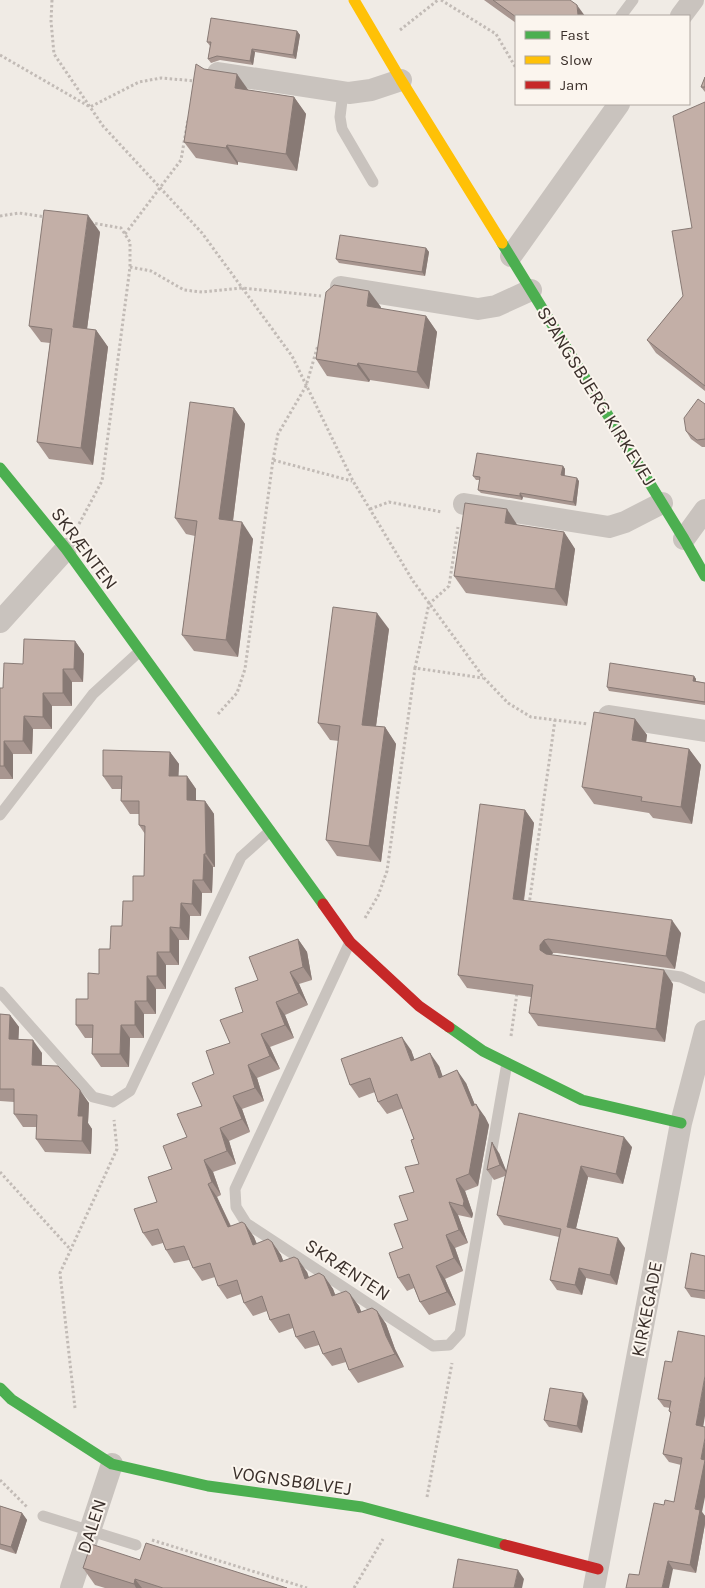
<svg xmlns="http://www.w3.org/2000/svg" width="705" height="1588" font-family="Karla,sans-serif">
  <rect width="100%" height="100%" fill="#f0ebe5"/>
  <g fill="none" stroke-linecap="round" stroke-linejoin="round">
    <g stroke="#c2bbb6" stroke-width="3" stroke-dasharray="2.5 2.5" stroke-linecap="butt">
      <path d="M52,0l-1,21 3,33 49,72 99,107 90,123 61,125 60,100 71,97 24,25 23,14 57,7"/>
      <path d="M441,0l55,34 20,34"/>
      <path d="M400,30l38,-30"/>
      <path d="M0,55l90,52 49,-25 22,-4 35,3"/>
      <path d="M0,216l19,-3 27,4"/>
      <path d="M125,234l56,-74 7,-41"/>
      <path d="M130,267l21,4 33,19 18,2 39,-4 80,8"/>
      <path d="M273,460l5,-26 28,-48 12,-41"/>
      <path d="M370,509l19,-7 53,10"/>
      <path d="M79,524l23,-43 28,-214v-25l-9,-14 -29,-5"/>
      <path d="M415,668l14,-64 20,-18 9,-59"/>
      <path d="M218,714l19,-21 8,-24 28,-209 79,21"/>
      <path d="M529,905l26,-185"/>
      <path d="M365,918l13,-22 9,-25 28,-203 68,10"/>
      <path d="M511,1036l6,-43"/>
      <path d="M0,1172l71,78"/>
      <path d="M75,1408l-15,-135 57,-124 -3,-29"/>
      <path d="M0,1480l28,28"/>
      <path d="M427,1497l25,-134"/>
      <path d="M152,1540l155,48"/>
      <path d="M354,1588l29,-49"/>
    </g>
    <g stroke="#c9c3be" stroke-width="11">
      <path d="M621,16l12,-16"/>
      <path d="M343,92l-3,25 2,12 31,53"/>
      <path d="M0,815l93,-121 47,-43"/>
      <path d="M350,942l-115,247 1,18 10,16 187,123 16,-1 11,-12 47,-270"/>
      <path d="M652,973l29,4 24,11"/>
      <path d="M0,992l93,105 20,5 17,-11 111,-234 29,-26"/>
      <path d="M43,1516l93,29"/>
    </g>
    <g stroke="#c9c3be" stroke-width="22">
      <path d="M681,16l12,-16"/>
      <path d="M218,73l131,20 22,-3 30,-10"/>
      <path d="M511,256l108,-152"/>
      <path d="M341,287l137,22 18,-3 35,-16"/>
      <path d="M464,504l145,23 16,-5 37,-19"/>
      <path d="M684,539l21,-29"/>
      <path d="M0,622l66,-73"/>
      <path d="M609,716l96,15"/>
      <path d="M71,1588l41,-124"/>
      <path d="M594,1588l87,-465 24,-92"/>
    </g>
    <g stroke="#4caf50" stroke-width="11">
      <path d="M502,243l182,296 21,37"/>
      <path d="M0,468l66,81 257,355"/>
      <path d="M449,1027l34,24 99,49 99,23"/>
      <path d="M0,1388l11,11 101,65 96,22 154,21 143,38"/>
    </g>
    <path stroke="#ffc107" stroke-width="11" d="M354,0l47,80 101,163"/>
    <g stroke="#c62828" stroke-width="11">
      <path d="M323,904l27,38 69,64 30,21"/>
      <path d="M505,1545l93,24"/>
    </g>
  </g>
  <g fill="#a89690">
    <path d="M484,0h86l-54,16v7z"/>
    <path d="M297,31l3,4 -4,24 -41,-7 -2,13 -33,-5 -9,3 -3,-4 2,-13 -3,-4z"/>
    <path d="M204,69l44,21 46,7 12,17 -9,57 -59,-9v3l-42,-7 -12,-16z"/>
    <path d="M705,77v15l-4,-5z"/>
    <path d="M705,102v289l-49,-38 -9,-13 36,-44 9,-68z"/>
    <path d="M100,232l-13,97 9,1 12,17 -15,118 -44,-6 -12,-17 13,-99 -9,-1 -12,-16z"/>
    <path d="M426,248l3,4 -4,24 -86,-13 -3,-4z"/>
    <path d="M381,307l-1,2 46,7 11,16 -8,57 -59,-9 -1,2 -42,-6 -11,-17z"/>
    <path d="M705,404v43h-3l-11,-8 -5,-8z"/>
    <path d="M234,408l11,16 -12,97 20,18 -15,118 -44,-6 -12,-16 13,-99 -9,-2 -11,-16z"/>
    <path d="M563,466l2,3v7l14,5 -3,25 -53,-9 -1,3 -41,-7 -3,-3 2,-10h-4l-3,-4z"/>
    <path d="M518,525l46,7 11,17 -8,57 -101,-13 -12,-17z"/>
    <path d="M389,629l-13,97 9,1 11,17 -15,118 -44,-6 -11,-16 13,-99 -9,-1 -12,-17z"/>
    <path d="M75,641l9,13 -1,28h-11v24h-20v23h-19l-1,25h-19v25h-13v-91h3l20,-24z"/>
    <path d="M694,676l2,3v2l9,2v22l-96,-14 -2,-4z"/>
    <path d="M635,719l12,16 -1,7 43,7 12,16 -9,59 -39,-6 -4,-5 -55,-9 -12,-17z"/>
    <path d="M170,752l9,12 -1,12h9l9,13v12h9l9,13 1,53h-2l-1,26h-10l-1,23h-11l-1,24h-10v25h-13v24h-10v25h-12v24h-14l-1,29h-28l-9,-13 1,-16h-8l-9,-13 23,-51 23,-48 22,-50 1,-42 -6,-9v-11h-9l-9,-13v-12h-9l-9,-13z"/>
    <path d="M525,810l9,13 -10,78 157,32 -6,36 -118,-16h-4l-2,2 122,29 -8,58 -127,-16 -9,-13 2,-16 -64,-9 -9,-13z"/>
    <path d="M298,939l9,13 5,28 -13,4 9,21 -23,10 9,23 -24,9 10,22 -23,9 7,23 -22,8 8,23 -21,9 7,23 -23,8 8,23 -4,2 14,29 14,-2 9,13 3,7 15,-2 9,13 2,6 24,11 2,6 15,-2 9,13 2,6 24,11 2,6 16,-1 9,13 9,25 9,18 -46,16 -9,-13 -3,-8 -14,4 -9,-12 -4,-9 -14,4 -9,-12 -3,-9 -14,5 -9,-13 -3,-9 -14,5 -9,-13 -3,-9 -14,5 -9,-13 -3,-9 -13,4 -9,-13 -4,-8 -15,3 -8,-13 -3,-7 -11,3 -9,-13 59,-127 12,-32 16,-31 28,-63z"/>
    <path d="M0,1014l10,1 9,12 -1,12 24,14v12l47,38 -1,20 4,6 -1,25 -46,-2 -9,-13 1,-12h-14l-9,-13v-12l-14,-1z"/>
    <path d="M411,1050l3,9 25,7 3,10 24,7 9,22 10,12 4,8 -11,61 -13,5 8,23 -1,4 -14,-3 10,28 -13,5 8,23 -18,8 11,26 -27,10 -9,-13 -6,-14 -7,3 -9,-13 21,-114 -5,-25 -11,-31 -16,6 -9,-12 -3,-10 -16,6 -9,-13z"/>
    <path d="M632,1147l-9,37 -35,-7 -12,51 49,20 -8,37 -31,-7 -4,17 -25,-5 -7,-10 9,-43 -55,-12 -7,-10 8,-39 -11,4 -7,-10 12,-17 7,19z"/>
    <path d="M705,1256v43l-14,-2 -6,-9z"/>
    <path d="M665,1361l38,66 -1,85 3,4v8l-9,49 -23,-4 -34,6 25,-70 10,-3 7,-37 -12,-3 -6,-8 8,-40 -2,-3 1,-3 -6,-1 -6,-8z"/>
    <path d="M588,1401l-6,32 -33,-6 -5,-7z"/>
    <path d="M0,1506l22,7 5,7 -11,34 -16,-5z"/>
    <path d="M140,1560l147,28h-182l-10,-3 -12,-17z"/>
  </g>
  <g fill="#887a75">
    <path d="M577,5l8,11h-7z"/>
    <path d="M297,31l3,4 -4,24 -3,-4z"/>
    <path d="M252,49l3,3 -2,13 -3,-4z"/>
    <path d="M237,74l12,17 -14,-3z"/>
    <path d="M294,97l12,17 -9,57 -11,-17z"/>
    <path d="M227,145l11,17v3l-12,-17z"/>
    <path d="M88,215l12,17 -15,112 -12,-17z"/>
    <path d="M426,248l3,4 -4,24 -3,-4z"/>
    <path d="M369,291l12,16 -3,16 -11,-17z"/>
    <path d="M426,316l11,16 -8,57 -12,-17z"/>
    <path d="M96,330l12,17 -15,118 -12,-17z"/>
    <path d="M358,363l12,17 -1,2 -12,-16z"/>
    <path d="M234,408l11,16 -14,112 -12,-17z"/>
    <path d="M563,466l2,3 -1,10 -3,-4z"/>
    <path d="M577,478l2,3 -3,25 -3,-4z"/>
    <path d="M520,493l3,4 -1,3 -2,-4z"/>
    <path d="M507,509l11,17 -13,-3z"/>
    <path d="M242,522l11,17 -15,118 -12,-17z"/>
    <path d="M564,532l11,17 -8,57 -12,-17z"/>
    <path d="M377,613l12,16 -15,112 -12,-16z"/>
    <path d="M75,641l9,13 -1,28 -9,-13z"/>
    <path d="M63,669l9,13v24l-9,-13z"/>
    <path d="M694,676l2,3 -1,5 -2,-3z"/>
    <path d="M43,693l9,13v23l-9,-12z"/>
    <path d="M24,716l9,13 -1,25 -9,-13z"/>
    <path d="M635,719l12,16 -3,22 -12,-17z"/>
    <path d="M385,727l11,17 -15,118 -12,-16z"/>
    <path d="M4,741l9,13v25l-9,-13z"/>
    <path d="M689,749l12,16 -9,59 -11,-17z"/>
    <path d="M170,752l9,12 -1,25 -9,-13z"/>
    <path d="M187,776l9,13v24l-9,-13z"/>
    <path d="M205,801l9,13 1,53 -9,-13z"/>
    <path d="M525,810l9,13 -12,89 -9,-13z"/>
    <path d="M204,854l9,13 -1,26 -9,-13z"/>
    <path d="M193,880l9,13 -1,23 -9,-12z"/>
    <path d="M181,903l9,13 -1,24 -9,-12z"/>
    <path d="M672,920l9,13 -6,36 -9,-13z"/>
    <path d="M170,927l9,13v25l-9,-13z"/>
    <path d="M298,939l9,13 5,28 -9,-13z"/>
    <path d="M544,940l9,13 -4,6 -9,-9v-5z"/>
    <path d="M157,952l9,13v24l-9,-13z"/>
    <path d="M664,970l9,14 -8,58 -9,-13z"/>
    <path d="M290,972l9,12 9,21 -9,-12z"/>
    <path d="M147,976l9,13v25l-9,-13z"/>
    <path d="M135,1001l9,13v24l-9,-13z"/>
    <path d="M276,1002l9,13 9,23 -9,-13z"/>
    <path d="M10,1015l9,12 -1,25 -9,-13z"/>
    <path d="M121,1025l9,13 -1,29 -9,-13z"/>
    <path d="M261,1034l9,13 10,22 -10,-13z"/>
    <path d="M402,1037l9,13 9,24 -9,-13z"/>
    <path d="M33,1040l9,13 -1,25 -9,-13z"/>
    <path d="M430,1053l9,13 9,25 -9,-13z"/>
    <path d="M248,1065l9,13 7,23 -9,-13z"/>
    <path d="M457,1070l9,13 13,32 -3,-11 9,13 4,8 -11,61 -9,-12 3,-68z"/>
    <path d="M80,1090l9,13 -1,20 4,6 -1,25 -9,-13 -4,-25z"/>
    <path d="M233,1096l9,13 8,23 -8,-13z"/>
    <path d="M220,1128l9,13 7,23 -9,-13z"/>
    <path d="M624,1137l8,10 -9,37 -7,-10z"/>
    <path d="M492,1142l7,11 9,22 -8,-10z"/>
    <path d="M204,1160l9,12 8,23 -9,-13z"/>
    <path d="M581,1166l7,11 -14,60 -7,-10z"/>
    <path d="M456,1179l9,12 8,23 -1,4 -9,-12z"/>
    <path d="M208,1184l9,13 20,43 -9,-13z"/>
    <path d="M449,1202l9,13 10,28 -9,-13z"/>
    <path d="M245,1224l9,13 8,21 -9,-13z"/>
    <path d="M446,1235l9,13 8,23 -9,-13z"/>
    <path d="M618,1238l7,10 -8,37 -7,-10z"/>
    <path d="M272,1242l9,13 8,20 -9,-13z"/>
    <path d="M298,1259l9,13 7,20 -9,-13z"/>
    <path d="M436,1266l9,13 11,26 -9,-13z"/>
    <path d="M579,1268l7,10 -4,17 -7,-10z"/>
    <path d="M324,1276l9,13 8,20 -9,-13z"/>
    <path d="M350,1294l9,12 8,20 -9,-13z"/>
    <path d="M377,1311l9,13 9,25 9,18 -9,-13 -9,-18z"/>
    <path d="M705,1376v40l-3,18 -6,-9z"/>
    <path d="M583,1393l5,8 -6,32 -5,-7z"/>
    <path d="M705,1438v59l-3,15 3,4v8l-9,49 -6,-8 11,-106z"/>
    <path d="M22,1513l5,7 -11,34 -5,-7z"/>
    <path d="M668,1561l5,8 -4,19h-7z"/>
    <path d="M518,1570l6,9 -2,9h-8z"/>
    <path d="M135,1579l7,9h-6l-2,-4z"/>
  </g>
  <g fill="#c3afa7" stroke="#887a75">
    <path d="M493,0h77l7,5 1,11 -62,1z"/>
    <path d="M211,18l86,13 -4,24 -41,-6 -2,12 -33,-5 -9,3 3,-17h-4z"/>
    <path d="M196,64l8,5 33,5 -2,14 59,9 -8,57 -59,-9 -1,3 -42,-6z"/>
    <path d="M705,77v10h-4z"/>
    <path d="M705,102v284l-58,-46 36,-44 -11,-65 20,-3 -19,-112z"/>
    <path d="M44,210l44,5 -15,112 23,3 -15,118 -44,-6 15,-113 -23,-3z"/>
    <path d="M340,235l86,13 -4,24 -86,-13z"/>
    <path d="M334,285l35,6 -2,15 59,10 -9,56 -59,-9 -1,3 -41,-7 10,-67z"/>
    <path d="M698,399l7,5v35l-8,1 -11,-9 -2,-13z"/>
    <path d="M190,402l44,6 -15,111 23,3 -16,118 -44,-5 15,-114 -22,-3z"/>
    <path d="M477,453l86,13 -2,9 16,3 -4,24 -53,-9v3l-42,-6 2,-13 -7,-1z"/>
    <path d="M465,503l42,6 -2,14 59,9 -9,57 -101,-13z"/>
    <path d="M333,607l44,6 -15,112 23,2 -16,119 -43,-6 14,-114 -22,-3z"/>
    <path d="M24,639l51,2 -1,28h-11v24h-20v24l-19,-1 -1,25h-19v25h-4v-78h3l1,-25 19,1z"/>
    <path d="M610,663l84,13 -1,5 12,2v19l-98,-15z"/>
    <path d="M594,712l41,7 -3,21 57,9 -8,58 -40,-6 1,-4 -60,-10z"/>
    <path d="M103,750l67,2 -1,24h18v24l18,1 1,53h-2l-1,26h-10l-1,24 -11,-1 -1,25 -10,-1v25h-13v24h-10v25h-12v24h-14l-1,29h-28l1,-29h-17v-26h12v-26l11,1v-25h11l1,-23h11l1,-25h10v-25h11l1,-50 -6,-1v-24h-18l1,-25h-19z"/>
    <path d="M480,804l45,6 -12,89 159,21 -6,36 -118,-17 -4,1 -4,5v5l6,4 118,16 -8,59 -127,-16 4,-28 -75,-10z"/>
    <path d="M298,939l5,28 -13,5 9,21 -23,9 9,23 -24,9 9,22 -22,9 7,23 -22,8 9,23 -22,9 7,23 -23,9 8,22 -4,2 20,43 14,-5 3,2 8,21 15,-6 4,3 8,20 14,-5 4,2 7,20 14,-6 5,3 8,20 14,-5 4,3 8,19 14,-5 5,3 9,25 9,18 -46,16 -8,-22 -18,6 -9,-23 -18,6 -7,-23 -19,6 -8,-24 -18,7 -7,-23 -19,6 -8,-23 -17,5 -9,-22 -18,4 -8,-21 -15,4 -9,-24 23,-7 -9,-25 24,-8 -9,-23 24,-9 -10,-23 25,-8 -10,-23 22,-9 -8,-23 24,-8 -10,-23 23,-8 -8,-24 23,-8 -9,-23z"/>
    <path d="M0,1014l10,1 -1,24 24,1 -1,25 26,1 22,24 -2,26h5l-1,25 -46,-2 1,-24 -23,-1v-25h-14z"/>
    <path d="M402,1037l9,24 19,-8 9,25 18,-8 15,36 4,-2 4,9 -11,61 -13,5 8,22 -1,5 -14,-4 10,28 -13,5 8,23 -18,8 11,26 -27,10 -11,-28 -11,4 -9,-25 14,-5 -9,-24 14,-4 -9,-24 15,-4 -9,-25 14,-3 -8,-24 3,-1 -17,-45 -19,8 -8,-24 -20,7 -9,-26z"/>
    <path d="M519,1113l105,24 -8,37 -35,-8 -14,61 51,11 -8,37 -31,-7 -4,17 -25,-5 11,-51 -64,-14z"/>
    <path d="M492,1142l8,23 -13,5z"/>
    <path d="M691,1253l14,3v35l-20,-3z"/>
    <path d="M678,1331l27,5v40l-9,49 9,2v11l-4,21 4,1 -10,49 5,1 -10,55 -22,-4 -6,27h-36l3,-14 10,1 15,-72 10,2 1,-5 9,2 8,-44 -19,-4 8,-42 -2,-1 2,-10 -13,-2 7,-38 7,1z"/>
    <path d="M550,1388l33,5 -6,33 -33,-6z"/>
    <path d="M0,1506l22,7 -11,34 -11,-3z"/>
    <path d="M146,1543l141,45h-124l-28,-9 -1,5 -51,-16 8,-24 49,16z"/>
    <path d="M458,1559l60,11 -4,18h-61z"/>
  </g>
  <g text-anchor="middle" stroke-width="4" stroke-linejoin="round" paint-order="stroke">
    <g font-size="19" fill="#3b302b" stroke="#fbf5ee">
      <text transform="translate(597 396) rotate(58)" y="7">SPANGSBJERG KIRKEVEJ</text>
      <text transform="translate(85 548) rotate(53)" y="7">SKRÆNTEN</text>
      <text transform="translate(348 1269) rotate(33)" y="7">SKRÆNTEN</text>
      <text transform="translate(646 1309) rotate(-79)" y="7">KIRKEGADE</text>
      <text transform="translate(292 1480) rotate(8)" y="7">VOGNSBØLVEJ</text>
      <text transform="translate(91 1526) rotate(-72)" y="7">DALEN</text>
    </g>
  </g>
  <rect x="515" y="15" width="175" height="90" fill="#fbf5ee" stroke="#aea6a0"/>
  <rect x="525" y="31" width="25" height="8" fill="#4caf50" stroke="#aea6a0"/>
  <text x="560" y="40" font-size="15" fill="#3b302b">Fast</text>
  <rect x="525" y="56" width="25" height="8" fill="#ffc107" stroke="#aea6a0"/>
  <text x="560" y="65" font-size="15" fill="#3b302b">Slow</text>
  <rect x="525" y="81" width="25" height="8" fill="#c62828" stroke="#aea6a0"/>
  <text x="560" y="90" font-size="15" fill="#3b302b">Jam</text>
</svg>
